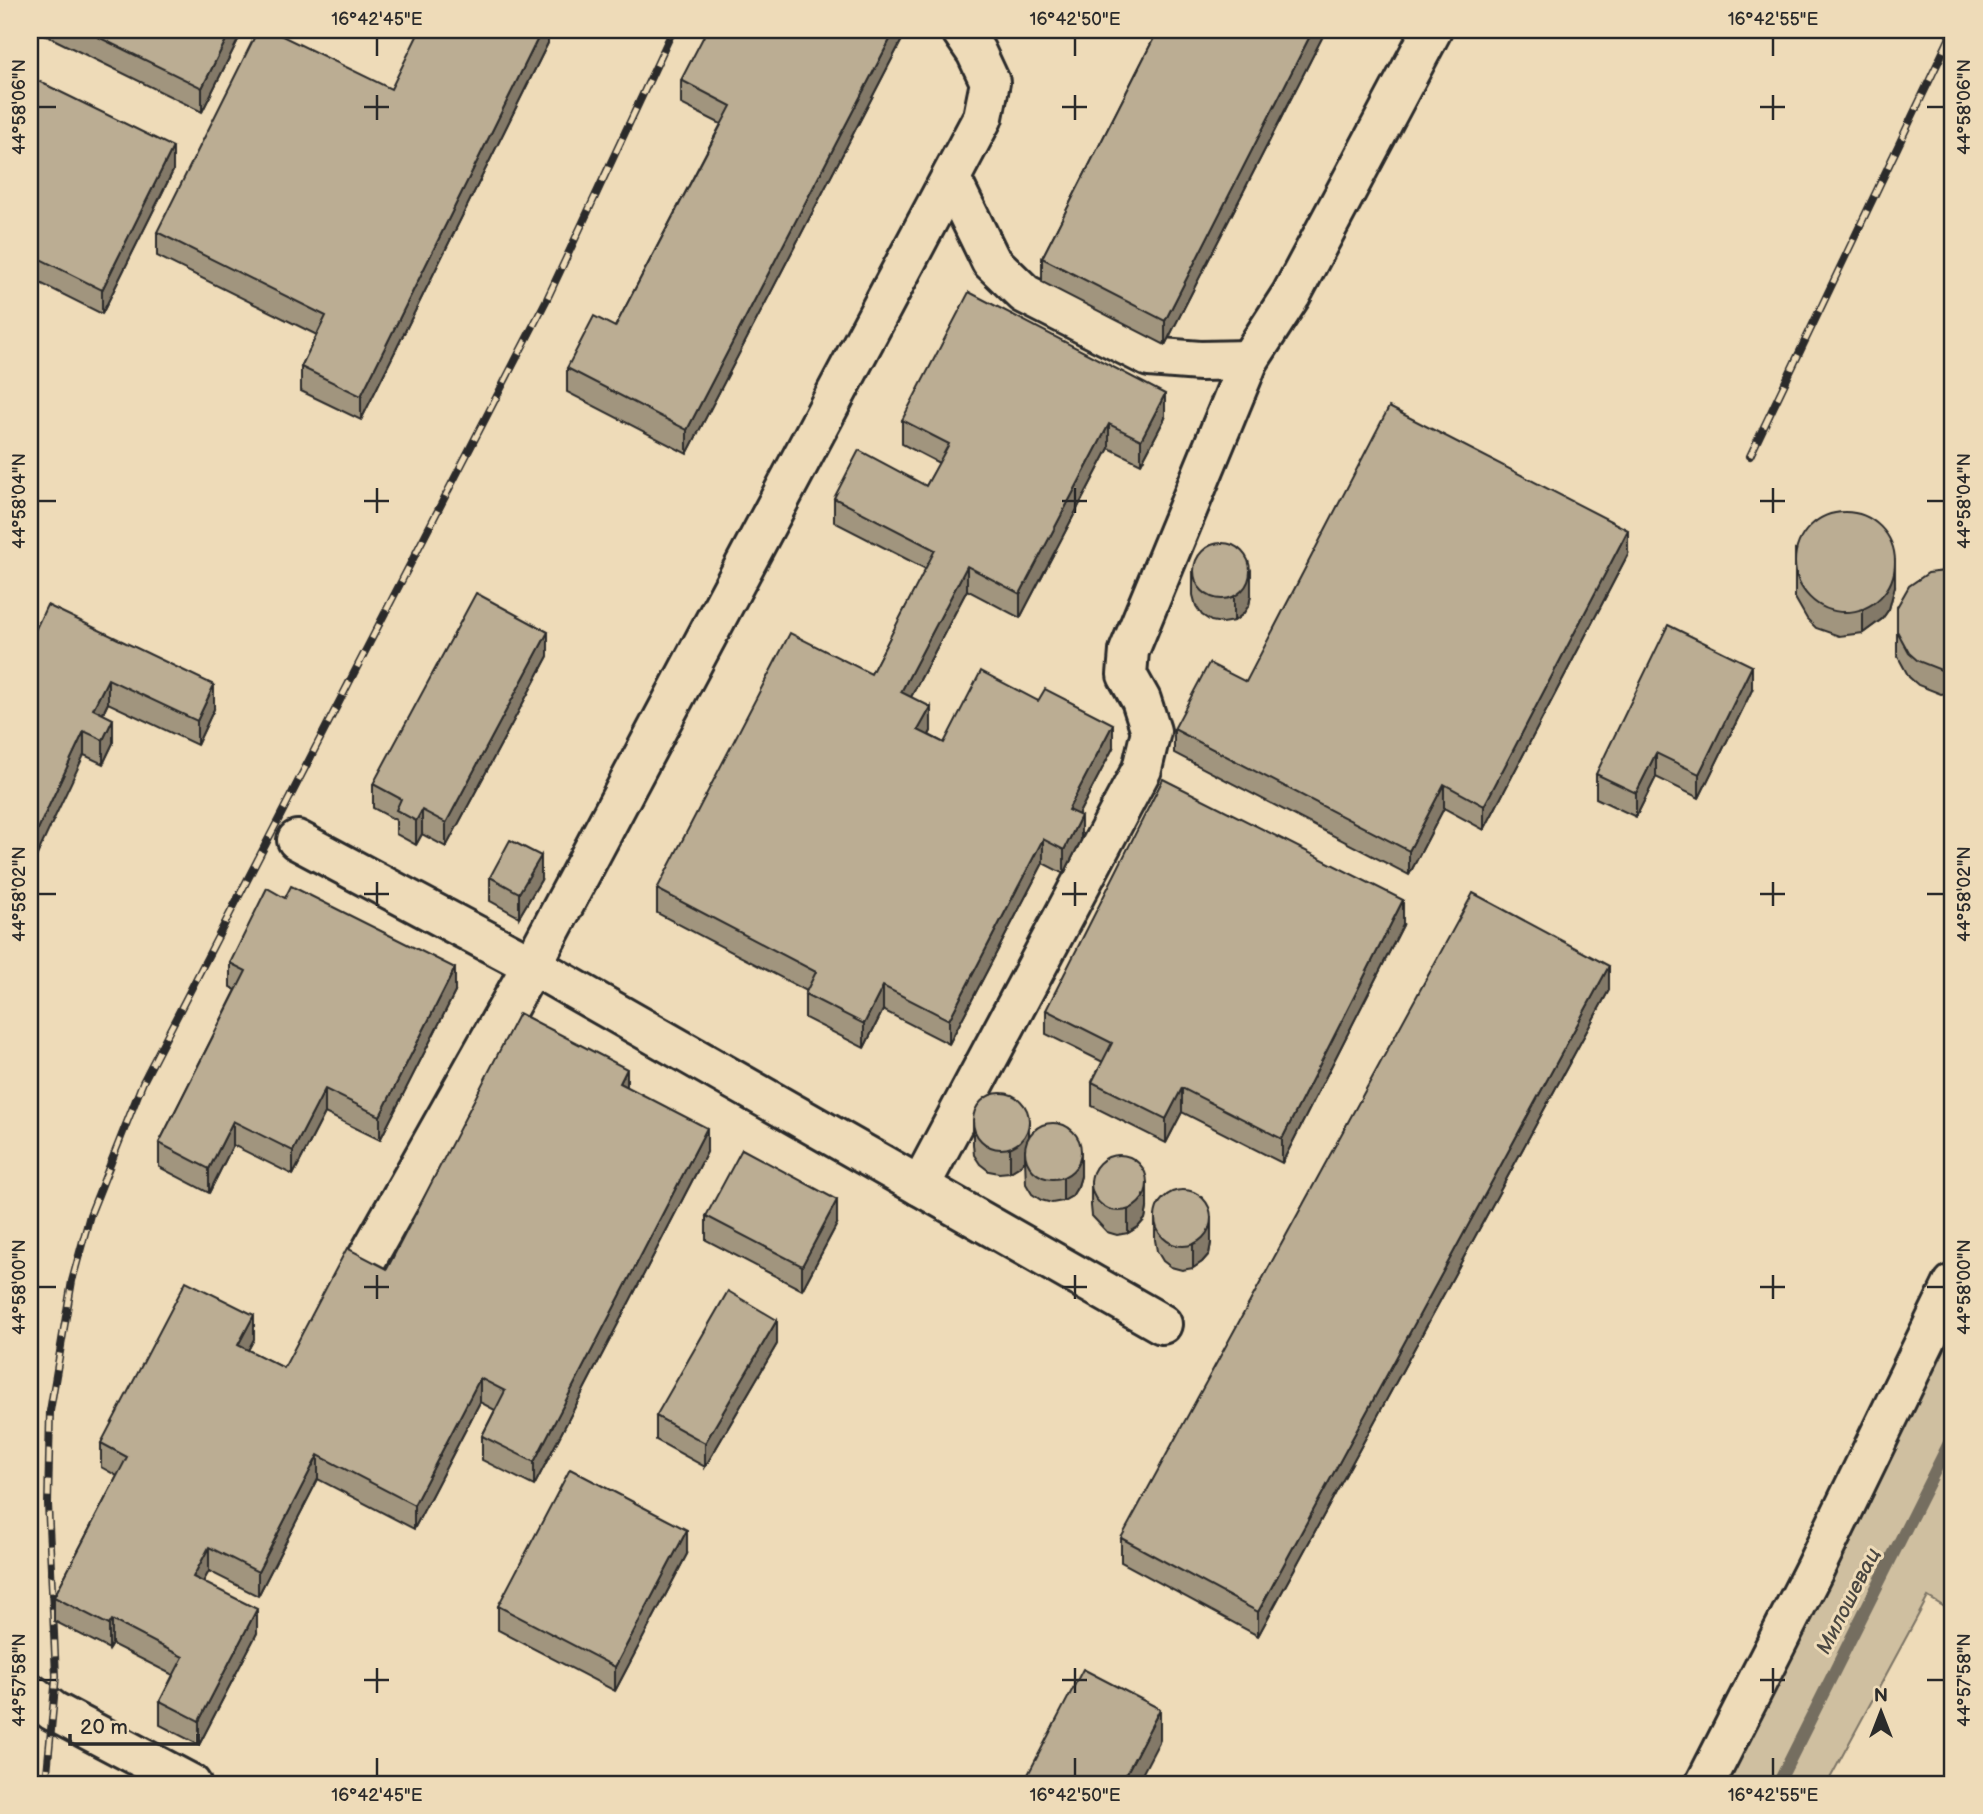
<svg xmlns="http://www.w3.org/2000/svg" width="1983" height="1814" font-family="'Balsamiq Sans',sans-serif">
  <rect width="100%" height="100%" fill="#eedbb8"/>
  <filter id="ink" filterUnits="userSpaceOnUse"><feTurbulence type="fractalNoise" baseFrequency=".0143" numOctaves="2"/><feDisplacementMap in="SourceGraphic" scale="14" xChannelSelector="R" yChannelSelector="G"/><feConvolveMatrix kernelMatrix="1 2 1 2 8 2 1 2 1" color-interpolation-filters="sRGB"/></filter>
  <g filter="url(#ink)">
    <path fill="#cfbfa0" stroke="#7d7566" stroke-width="2" d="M1953,1316v296l-25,-15 -101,187h-114z"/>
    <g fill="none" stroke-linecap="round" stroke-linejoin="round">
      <path stroke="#756e60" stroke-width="12" d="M1778,1784l175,-349"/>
      <defs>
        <g id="minor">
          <path d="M961,30l15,22 14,30 -7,35 -451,848 630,359"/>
          <path d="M951,179l40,82 34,33 124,63 51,4 49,-1"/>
          <path d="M297,840l235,125 -171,304"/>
          <path d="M920,1186l222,-417 9,-38 -10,-31 -14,-25 2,-24 120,-291 42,-65 141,-265"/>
          <path d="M30,1693l23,18 138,73"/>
          <path d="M1705,1784l109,-214 139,-286"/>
        </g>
      </defs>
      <use href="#minor" stroke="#2b2b2b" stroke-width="44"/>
      <use href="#minor" stroke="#eedbb8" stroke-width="38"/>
      <defs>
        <g id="rail">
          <path d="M1750,456l203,-425"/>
          <path d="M46,1784l10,-108 -8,-172 2,-93 22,-130 18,-66 53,-133 404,-783 126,-269"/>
        </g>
      </defs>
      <use href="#rail" stroke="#2b2b2b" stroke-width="8"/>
      <use href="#rail" stroke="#eedbb8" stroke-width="5" stroke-dasharray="16" stroke-linecap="butt"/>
    </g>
    <g fill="#a1957e" stroke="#2b2b2b" stroke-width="2">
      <path d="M35,30h208l-41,82z"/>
      <path d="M548,30v13l-187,377 -60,-29v-24l16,-32 -160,-79v-24l234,-143z"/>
      <path d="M907,30l-220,424 -120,-62v-24l48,-41 106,-203 -40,-20v-24z"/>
      <path d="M1158,30h168l-161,315 -123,-63v-24z"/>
      <path d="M30,77l143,94 -71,143 -72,-36z"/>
      <path d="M1165,418l-24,46 -32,-16 -89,170 -53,-28 -56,107 20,34 -2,4 15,8 169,5 -35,67 3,25 -17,34 -21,-11 -94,181 -66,-34 -19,38 -59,-30v-24l2,-3 -150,-78v-24l214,-215 55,-105 -92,-47v-24l92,-12 13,-23 -37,-19v-24z"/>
      <path d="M1795,550l100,36 -6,23 -7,10 -19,14 -24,3 -23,-8 -9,-9 -12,-21z"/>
      <path d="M1628,554l-144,276 -40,-22 -35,67 -235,-122v-24l72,-47z"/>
      <path d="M1953,570v122l-12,2 -23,-9 -9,-8 -12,-22v-48z"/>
      <path d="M1193,571l58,24 -2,10 -6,9 -9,7 -12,2 -11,-2 -9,-6 -6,-9 -3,-11z"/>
      <path d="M30,641l184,68 -17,36 -89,-42 -5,11 10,29 -10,21 -19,-9z"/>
      <path d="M548,656l-102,191 -24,-13 -6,11 -20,-11v-14l-23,-12v-24z"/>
      <path d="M1752,690l-53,108 -43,-21 -20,40 -40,-19v-24z"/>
      <path d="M490,877l51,3 -22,37 -29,-16z"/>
      <path d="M1403,925l-121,238 -100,-51 -16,31 -74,-37v-24l11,-20 -57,-28v-24z"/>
      <path d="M230,963l225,29 -75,148 -55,-27 -32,62 -60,-30 -24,48 -50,-26v-24l77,-153 -6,-3z"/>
      <path d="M1609,990l-351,646 -137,-74v-24z"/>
      <path d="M627,1087l80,65 -173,334 -52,-26v-24l13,-26 -15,-8 -66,127 -96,-50 -60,117 -49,-25 -6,11 54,51 -58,112 -39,-20v-24l13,-26 -61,-31 -3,5 -55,-28v-24l63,-121 -16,-9v-24l153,-104 -6,11 36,18 103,-99z"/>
      <path d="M973,1120l56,16 52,40 -3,10 -6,10 -9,5 -11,2 -11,-3 -9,-6 -6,-10 -1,-25 -5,7 -10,6 -11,1 -10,-2 -9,-7 -6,-9 -1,-11z"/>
      <path d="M1091,1182l56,26 -2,11 -7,8 -10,6 -11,2 -10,-3 -15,-16 -1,-10z"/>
      <path d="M706,1216l131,8 -35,66 -96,-50z"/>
      <path d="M1155,1216l56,27 -2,11 -7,8 -9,6 -11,2 -11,-3 -8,-6 -6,-10 -2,-11z"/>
      <path d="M777,1344l-72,123 -49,-27v-24z"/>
      <path d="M687,1554l-72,137 -117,-61v-24z"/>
    </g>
    <g fill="#837967" stroke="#2b2b2b" stroke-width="2">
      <path d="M231,30h12l-41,82v-24z"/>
      <path d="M542,30h6v13l-187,377v-24z"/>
      <path d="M895,30h12l-220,424v-24z"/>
      <path d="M1313,30h13l-161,315v-24z"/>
      <path d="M173,147v24l-71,143v-24z"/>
      <path d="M1165,394v24l-24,46v-24z"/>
      <path d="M1109,424v24l-89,170v-24z"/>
      <path d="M1628,530v24l-144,276v-24z"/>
      <path d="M1895,562v24l-6,23 -7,10 -19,14v-24z"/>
      <path d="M967,566v24l-66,126v-24z"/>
      <path d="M1251,571v24l-2,10 -6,9 -9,7v-24z"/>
      <path d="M548,632v24l-102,191v-24z"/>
      <path d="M1752,666v24l-53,108v-24z"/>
      <path d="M108,679v24l-15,30v-24z"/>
      <path d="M214,685v24l-17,36v-24z"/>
      <path d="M931,707v24l-13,23v-24z"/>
      <path d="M113,719v24l-10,21v-24z"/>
      <path d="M1113,724v24l-45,86v-24z"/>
      <path d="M84,731v24l-54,115v-24z"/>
      <path d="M1656,753v24l-20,40v-24z"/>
      <path d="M1444,784v24l-35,67v-24z"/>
      <path d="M422,810v24l-6,11v-24z"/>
      <path d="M1081,816v24l-17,34v-24z"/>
      <path d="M1043,839v24l-94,181v-24z"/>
      <path d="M541,856v24l-22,37v-24z"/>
      <path d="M1403,900v25l-121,238v-24z"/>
      <path d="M1609,966v24l-351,646v-24z"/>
      <path d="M455,968v24l-75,148v-24z"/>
      <path d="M883,986v24l-19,38v-24z"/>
      <path d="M627,1069v24l-7,-10z"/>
      <path d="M1182,1088v24l-16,31v-24z"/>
      <path d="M325,1089v24l-32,62v-24z"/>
      <path d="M233,1121v24l-24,48v-24z"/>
      <path d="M1029,1123v24l-4,2v10l-5,7 -10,6v-24z"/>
      <path d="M707,1128v24l-173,334v-24z"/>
      <path d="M1081,1152v24l-3,10 -6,10 -9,5v-24z"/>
      <path d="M1147,1184v24l-2,11 -7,8 -10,6v-24z"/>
      <path d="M837,1200v24l-35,66v-24z"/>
      <path d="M1211,1219v24l-2,11 -7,8 -9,6v-24z"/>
      <path d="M254,1315v24l-16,30v-24z"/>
      <path d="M777,1320v24l-72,123v-24z"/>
      <path d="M480,1378v24l-66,127v-24z"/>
      <path d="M318,1455v24l-60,117v-24z"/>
      <path d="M687,1530v24l-72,137v-24z"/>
      <path d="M209,1547v24l-16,30v-24z"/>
      <path d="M257,1609v24l-58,112v-24z"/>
      <path d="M112,1620v24l-3,5v-24z"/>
      <path d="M1160,1709v31l-23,44h-16z"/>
    </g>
    <g fill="#bbad93" stroke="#2b2b2b" stroke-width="2">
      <path d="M84,30h147l-29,58z"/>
      <path d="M258,30h12l121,59 29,-59h122l-181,366 -60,-29 25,-51 -169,-84z"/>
      <path d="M707,30h188l-208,400 -120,-62 27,-52 21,11 116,-221 -50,-26z"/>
      <path d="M1158,30h155l-148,291 -123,-63z"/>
      <path d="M30,77l143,70 -71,143 -72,-36z"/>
      <path d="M969,292l196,102 -24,46 -32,-16 -89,170 -53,-28 -66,126 30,15 -13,23 26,13 37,-72 57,30 7,-12 68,35 -45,86 13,6 -17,34 -21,-11 -94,181 -66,-34 -19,38 -59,-30 11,-22 -159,-83 133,-256 81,41 64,-124 -101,-52 25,-48 67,36 23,-42 -47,-24z"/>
      <path d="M1389,407l239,123 -144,276 -40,-22 -35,67 -235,-122 35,-66 37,19z"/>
      <circle cx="1845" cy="562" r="50"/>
      <circle cx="1222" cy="571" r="28"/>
      <path d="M1953,570v98l-12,2 -23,-9 -9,-8 -12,-22v-24l12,-21 19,-13z"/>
      <path d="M476,593l72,39 -102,191 -24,-13 -6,11 -20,-11 5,-11 -28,-15z"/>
      <path d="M47,605l167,80 -17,36 -89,-42 -15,30 20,10 -10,21 -19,-9 -54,115v-205z"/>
      <path d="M1668,625l84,41 -53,108 -43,-21 -20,40 -40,-19z"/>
      <path d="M1163,779l240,121 -121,239 -100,-51 -16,31 -74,-37 20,-39 -66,-33z"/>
      <path d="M510,840l31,16 -22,37 -29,-16z"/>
      <path d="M291,886l164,82 -75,148 -55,-27 -32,62 -60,-30 -24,48 -50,-26 87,-172 -16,-8 37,-75 18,10z"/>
      <path d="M1473,893l136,73 -351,646 -137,-74z"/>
      <path d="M519,1013l108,56 -7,14 87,45 -173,334 -52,-26 23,-45 -25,-13 -66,127 -96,-50 -60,117 -49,-25 -16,30 64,32 -58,112 -39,-20 23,-44 -71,-37 -3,5 -55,-28 73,-140 -26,-14 85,-162 68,34 -16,30 46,23 63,-120 40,21z"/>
      <circle cx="1001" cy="1121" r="28"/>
      <circle cx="1053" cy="1151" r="28"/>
      <path d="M742,1149l95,51 -35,66 -96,-50z"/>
      <circle cx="1119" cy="1183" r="28"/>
      <circle cx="1183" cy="1218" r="28"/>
      <path d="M728,1291l49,29 -72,123 -49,-27z"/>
      <path d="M570,1469l117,61 -72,137 -117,-61z"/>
      <path d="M1083,1669l77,40 -39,75h-98z"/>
    </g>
  </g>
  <path fill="none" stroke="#2b2b2b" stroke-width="2.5" d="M377,38v18M1075,38v18M1773,38v18M377,95v25M1075,95v25M1773,95v25M38,107h18M364,107h25M1062,107h25M1760,107h25M1927,107h17M377,488v25M1075,488v25M1773,488v25M38,501h18M364,501h25M1062,501h25M1760,501h25M1927,501h17M377,882v24M1075,882v24M1773,882v24M38,894h18M364,894h25M1062,894h25M1760,894h25M1927,894h17M377,1275v24M1075,1275v24M1773,1275v24M38,1287h18M364,1287h25M1062,1287h25M1760,1287h25M1927,1287h17M377,1668v25M1075,1668v25M1773,1668v25M38,1680h18M364,1680h25M1062,1680h25M1760,1680h25M1927,1680h17M377,1758v18M1075,1758v18M1773,1758v18"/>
  <g text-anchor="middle" stroke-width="6" stroke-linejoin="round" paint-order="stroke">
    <g font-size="21" font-style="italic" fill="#4a4741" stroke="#eedbb8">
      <text transform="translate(1848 1601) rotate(-63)" y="7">Милошевац</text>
    </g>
  </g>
  <rect width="1983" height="1814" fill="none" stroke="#eedbb8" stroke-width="77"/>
  <g transform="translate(1881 1712)" stroke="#eedbb8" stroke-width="5" paint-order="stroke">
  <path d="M0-5L12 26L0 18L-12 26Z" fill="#2b2b2b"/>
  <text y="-10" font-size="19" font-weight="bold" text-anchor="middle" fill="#2b2b2b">N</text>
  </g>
  <path d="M70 1734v10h128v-10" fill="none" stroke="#2b2b2b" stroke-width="3.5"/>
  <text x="80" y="1734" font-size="21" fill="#2b2b2b" stroke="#eedbb8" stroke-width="5" paint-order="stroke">20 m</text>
  <rect x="38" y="38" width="1906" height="1738" fill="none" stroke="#2b2b2b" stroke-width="2.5"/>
  <g font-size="18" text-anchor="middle" fill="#2b2b2b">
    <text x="377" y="25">16°42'45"E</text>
    <text x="1075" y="25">16°42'50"E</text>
    <text x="1773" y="25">16°42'55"E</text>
    <text transform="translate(19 107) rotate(-90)" y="6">44°58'06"N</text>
    <text transform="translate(1964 107) rotate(-90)" y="6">44°58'06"N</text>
    <text transform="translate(19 501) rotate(-90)" y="6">44°58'04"N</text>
    <text transform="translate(1964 501) rotate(-90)" y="6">44°58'04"N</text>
    <text transform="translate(19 894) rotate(-90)" y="6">44°58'02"N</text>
    <text transform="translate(1964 894) rotate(-90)" y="6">44°58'02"N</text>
    <text transform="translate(19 1287) rotate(-90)" y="6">44°58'00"N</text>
    <text transform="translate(1964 1287) rotate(-90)" y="6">44°58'00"N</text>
    <text transform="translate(19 1680) rotate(-90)" y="6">44°57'58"N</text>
    <text transform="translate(1964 1680) rotate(-90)" y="6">44°57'58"N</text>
    <text x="377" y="1801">16°42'45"E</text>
    <text x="1075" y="1801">16°42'50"E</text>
    <text x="1773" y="1801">16°42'55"E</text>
  </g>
</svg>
